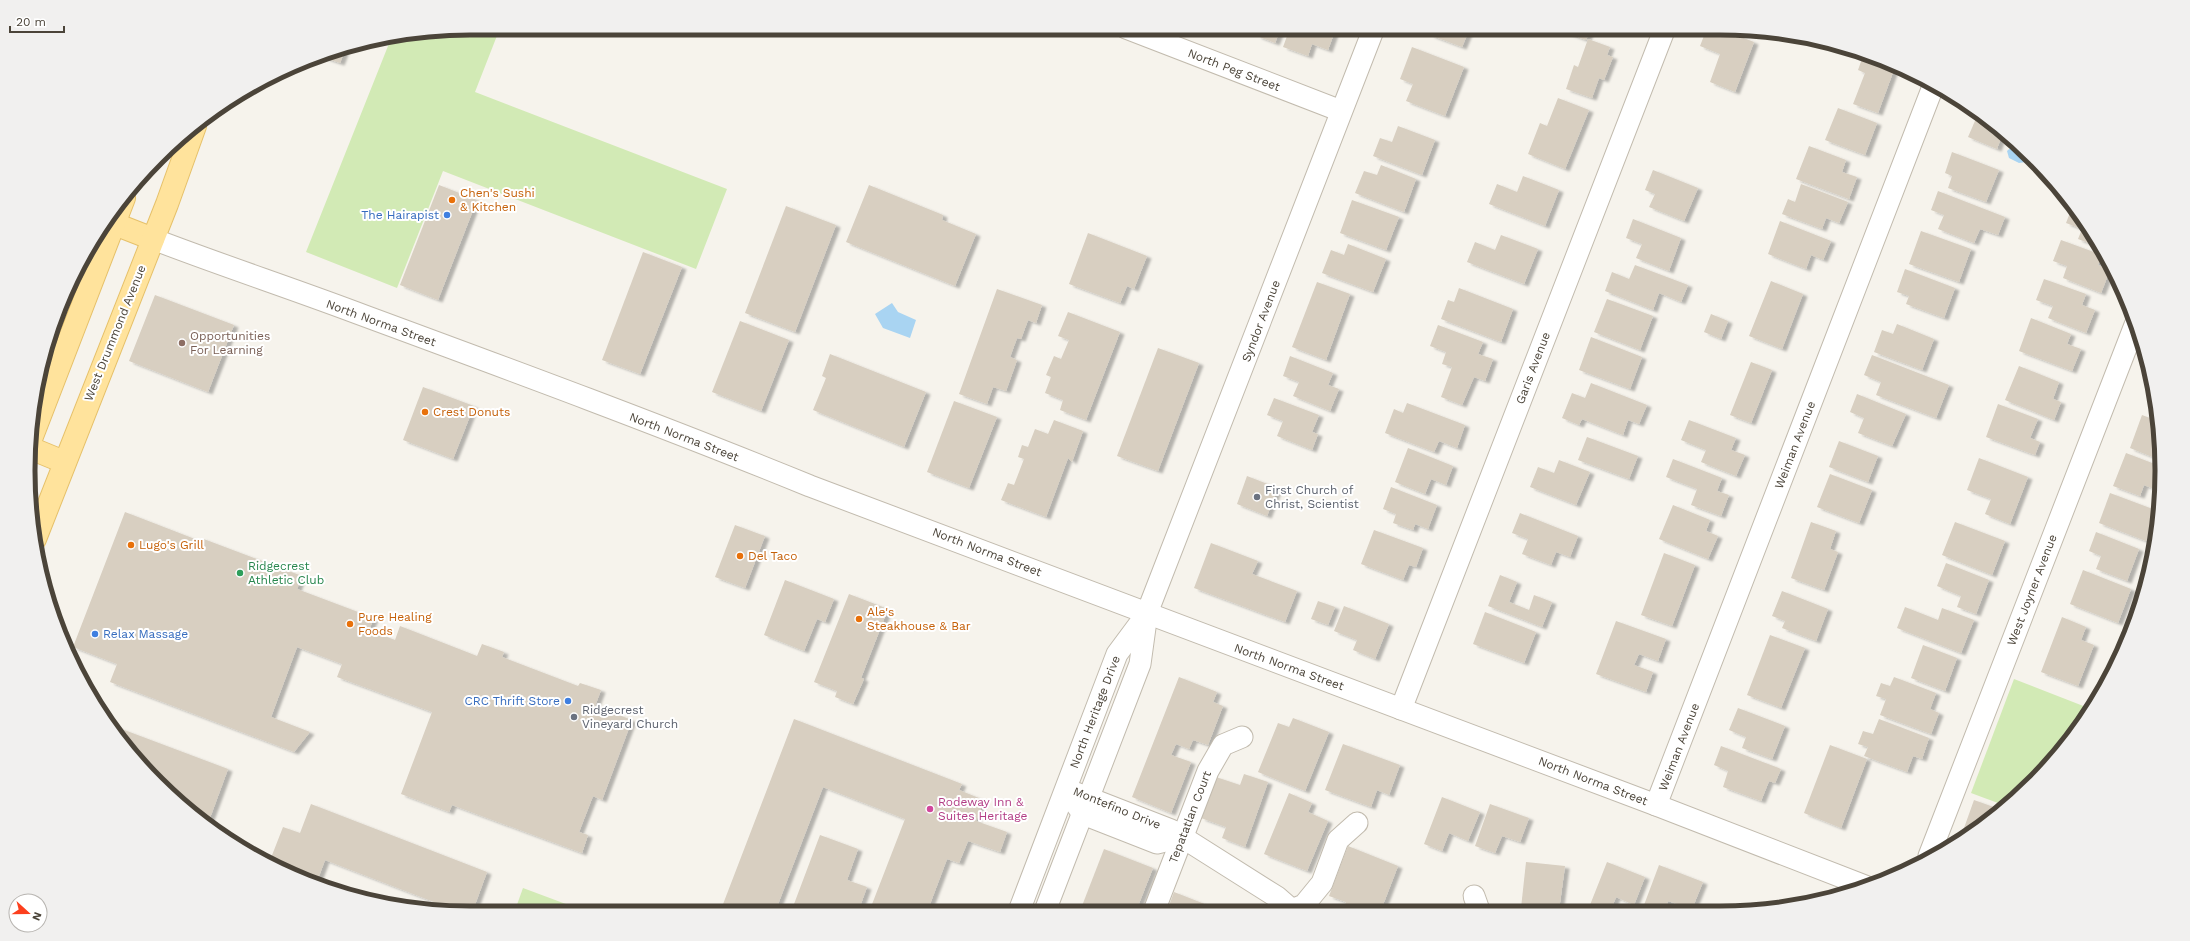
<svg xmlns="http://www.w3.org/2000/svg" width="2190" height="941" font-family="'Work Sans',sans-serif">
  <defs>
    <filter id="shadow"><feDropShadow dx="4.5" dy="2.5" stdDeviation="1" flood-color="#0004"/></filter>
  </defs>
  <rect width="100%" height="100%" fill="#f6f3ec"/>
  <g fill="#d2eab5">
    <path d="M470,28h30l-25,64 252,97 -31,80 -253,-98 -46,117 -91,-36 86,-216z"/>
    <path d="M2014,679l77,30 -4,8 -54,66 -27,23 -35,-13z"/>
    <path d="M523,888l67,25h-76z"/>
  </g>
  <g fill="#a9d4f2">
    <path d="M2015,144l3,1 14,16 -13,2 -10,-5 -2,-7z"/>
    <path d="M892,303l6,9 18,8 -6,18 -27,-10 -8,-14z"/>
  </g>
  <g fill="#d8cfc1" filter="url(#shadow)">
    <path d="M1260,28h21l-6,15 -18,-7z"/>
    <path d="M1290,28h46l-8,22 -16,-6 -4,12 -25,-9z"/>
    <path d="M1433,28h37l-8,19 -32,-12z"/>
    <path d="M1569,28h22l-5,12 -19,-7z"/>
    <path d="M1707,28h10l37,14 -19,50 -25,-10 10,-28 -20,-8z"/>
    <path d="M1588,39l22,8 -3,8 6,2 -9,23 -5,-2 -7,20 -26,-9 8,-24 4,2z"/>
    <path d="M346,47l-6,16 -21,-7 9,-4z"/>
    <path d="M1412,47l52,20 -19,49 -39,-15 7,-17 -13,-5z"/>
    <path d="M1864,53l31,14 -17,46 -25,-9 12,-31 -7,-3z"/>
    <path d="M1558,98l31,12 -24,59 -37,-15 12,-31 7,3z"/>
    <path d="M1838,108l39,15 -12,32 -40,-15z"/>
    <path d="M1978,114l25,18 -6,17 -29,-12z"/>
    <path d="M1398,126l37,14 -13,35 -49,-19 7,-18 12,4z"/>
    <path d="M1809,146l37,14 -4,12 15,5 -8,22 -53,-20z"/>
    <path d="M1952,152l47,18 -13,32 -38,-14 4,-12 -7,-3z"/>
    <path d="M1381,165l35,14 -12,33 -49,-19 9,-22 13,4z"/>
    <path d="M1653,170l45,18 -14,33 -35,-14 6,-13 -10,-4z"/>
    <path d="M1523,176l36,14 -14,36 -56,-22 8,-20 20,8z"/>
    <path d="M1801,184l47,18 -9,21 -13,-5 -4,11 -40,-15 6,-15 7,3z"/>
    <path d="M439,185l38,15 -39,100 -38,-15z"/>
    <path d="M869,185l74,30 -1,5 34,14 -21,52 -109,-44z"/>
    <path d="M1938,191l67,26 -7,18 -18,-6 -6,14 -36,-14 6,-14 -13,-5z"/>
    <path d="M1352,200l47,17 -13,33 -46,-17z"/>
    <path d="M2073,205l26,42 -21,-8 4,-10 -16,-6z"/>
    <path d="M786,206l50,19 -41,107 -50,-19z"/>
    <path d="M1633,219l48,19 -12,33 -33,-13 6,-14 -16,-6z"/>
    <path d="M1780,221l51,20 -8,19 -12,-5 -5,14 -38,-15z"/>
    <path d="M1921,231l50,18 -12,33 -50,-18z"/>
    <path d="M1088,233l59,23 -13,33 -7,-3 -7,17 -51,-19z"/>
    <path d="M1501,235l37,14 -14,35 -57,-22 8,-20 20,8z"/>
    <path d="M2061,240l41,15 -4,10 12,5 -9,23 -38,-15 4,-12 -14,-5z"/>
    <path d="M1348,244l38,15 -13,33 -51,-19 9,-23 13,5z"/>
    <path d="M643,252l39,15 -42,107 -38,-14z"/>
    <path d="M1635,265l53,20 -7,17 -22,-9 -6,17 -48,-19 7,-19 17,7z"/>
    <path d="M1905,269l50,19 -11,30 -38,-14 3,-8 -12,-4z"/>
    <path d="M2044,279l42,15 -4,11 13,5 -9,23 -38,-15 5,-12 -17,-6z"/>
    <path d="M1771,281l32,13 -21,55 -33,-13z"/>
    <path d="M1317,282l33,12 -24,66 -34,-13z"/>
    <path d="M1459,288l54,21 -12,33 -60,-23 7,-19 6,2z"/>
    <path d="M997,289l45,16 -6,18 -8,-3 -7,19 -4,-1 -7,19 7,3 -11,31 -13,-4 -6,17 -28,-10z"/>
    <path d="M155,295l79,30 -26,67 -79,-31z"/>
    <path d="M1607,299l46,17 -13,34 -46,-18z"/>
    <path d="M1068,312l52,20 -34,88 -26,-10 3,-10 -18,-7 6,-16 -5,-2 8,-19 7,3 8,-19 -11,-4z"/>
    <path d="M1711,314l17,7 -7,18 -17,-7z"/>
    <path d="M2031,318l40,16 -4,10 14,5 -9,22 -53,-20z"/>
    <path d="M740,321l49,19 -28,71 -49,-19z"/>
    <path d="M1897,324l37,15 -12,31 -48,-18 8,-22 11,4z"/>
    <path d="M1438,325l45,17 -5,12 15,5 -8,22 -11,-4 -12,28 -21,-8 11,-30 -10,-3 4,-12 -16,-6z"/>
    <path d="M1591,337l51,20 -12,32 -51,-19z"/>
    <path d="M1158,348l41,15 -41,108 -41,-15z"/>
    <path d="M830,354l96,38 -22,55 -91,-37 13,-32 -4,-2z"/>
    <path d="M1872,355l77,30 -13,33 -60,-23 5,-13 -17,-7z"/>
    <path d="M1290,356l43,17 -5,12 11,4 -9,22 -37,-15 6,-14 -16,-6z"/>
    <path d="M1751,362l21,8 -21,53 -21,-8z"/>
    <path d="M2019,366l40,16 -6,17 8,3 -7,18 -49,-20z"/>
    <path d="M1591,383l56,22 -8,19 -11,-4 -5,15 -41,-16 -3,6 -17,-7 10,-25 13,5z"/>
    <path d="M423,387l51,19 -21,53 -50,-19z"/>
    <path d="M1857,394l49,20 -14,32 -34,-13 6,-15 -14,-6z"/>
    <path d="M1274,398l45,17 -7,17 6,2 -6,16 -35,-14 6,-15 -16,-6z"/>
    <path d="M954,401l43,16 -28,71 -42,-16z"/>
    <path d="M1407,403l58,22 -8,23 -18,-7 -5,11 -49,-19 9,-24 9,4z"/>
    <path d="M1998,404l40,15 -8,19 10,4 -5,13 -49,-18z"/>
    <path d="M2142,415l16,6 3,21 -1,18 -30,-12z"/>
    <path d="M1054,420l29,11 -11,31 -4,-4 -22,59 -45,-17 7,-17 6,2 10,-26 -6,-2 4,-12 6,2 7,-18 13,5z"/>
    <path d="M1689,420l47,18 -5,12 14,5 -9,21 -35,-14 5,-12 -25,-10z"/>
    <path d="M1587,437l51,19 -9,23 -51,-19z"/>
    <path d="M1839,441l39,15 -10,26 -39,-15z"/>
    <path d="M1408,448l45,18 -7,19 -15,-6 -6,15 -30,-12z"/>
    <path d="M2126,453l34,13 -1,25 -15,-6 -4,11 -27,-10z"/>
    <path d="M1979,458l49,19 -18,47 -25,-10 6,-15 -24,-9z"/>
    <path d="M1673,459l49,19 -5,13 12,4 -8,21 -30,-11 6,-16 -31,-12z"/>
    <path d="M1559,460l31,12 -14,33 -46,-18 8,-20 16,6z"/>
    <path d="M1830,474l42,16 -13,33 -42,-16z"/>
    <path d="M1247,476l31,12 -11,28 -30,-12z"/>
    <path d="M1391,487l46,18 -9,24 -13,-5 -2,6 -20,-7 3,-9 -13,-5z"/>
    <path d="M2110,493l48,18 -12,30 -47,-18z"/>
    <path d="M1673,505l37,15 -4,11 12,5 -10,23 -49,-20z"/>
    <path d="M125,512l75,29 1,-3 101,38 -5,13 77,29 -5,12 26,10 5,-14 77,30 5,-12 22,8 -2,5 76,29 2,-3 21,7 -6,16 37,14 -30,80 -9,-4 -14,36 9,3 -6,18 -130,-48 -3,7 -48,-18 31,-82 -95,-35 5,-13 -45,-17 -26,70 39,15 -16,20 -184,-70 7,-18 -44,-17z"/>
    <path d="M1520,513l58,23 -8,21 -14,-5 -5,13 -29,-11 6,-15 -16,-6z"/>
    <path d="M1811,522l25,9 -6,18 8,3 -14,38 -33,-12z"/>
    <path d="M1955,522l50,19 -13,34 -50,-20z"/>
    <path d="M735,525l30,11 -20,52 -30,-11z"/>
    <path d="M1374,530l49,18 -7,19 -7,-2 -6,15 -42,-16z"/>
    <path d="M2096,532l43,17 -12,32 -31,-12 5,-13 -12,-5z"/>
    <path d="M1211,543l47,18 -6,13 45,17 -12,31 -91,-34z"/>
    <path d="M1664,553l31,12 -23,61 -31,-11z"/>
    <path d="M1946,563l43,17 -13,34 -19,-7 4,-11 -24,-10z"/>
    <path d="M2083,570l48,19 -13,34 -48,-19z"/>
    <path d="M1500,575l17,7 -8,20 20,8 5,-15 18,7 -10,25 -54,-21z"/>
    <path d="M785,580l49,19 -9,23 -8,-3 -13,32 -40,-16z"/>
    <path d="M1782,591l46,18 -12,32 -34,-13 3,-7 -13,-5z"/>
    <path d="M849,594l39,15 -27,69 3,1 -11,25 -18,-7 2,-6 -23,-9z"/>
    <path d="M1318,601l17,6 -7,18 -17,-6z"/>
    <path d="M1344,606l45,18 -14,35 -22,-9 4,-10 -23,-9z"/>
    <path d="M1905,607l33,13 4,-12 32,12 -13,33 -64,-25z"/>
    <path d="M1485,612l51,20 -12,31 -51,-19z"/>
    <path d="M2062,617l24,10 -5,13 13,5 -16,41 -37,-14z"/>
    <path d="M1616,621l50,18 -8,22 -19,-7 -5,11 19,7 -7,20 -50,-18z"/>
    <path d="M1770,635l35,13 -24,60 -34,-13z"/>
    <path d="M1923,645l34,13 -12,33 -34,-13z"/>
    <path d="M1179,677l38,15 -4,10 10,4 -15,39 -15,-5 -4,9 -13,-5 -5,11 20,7 -20,51 -39,-16z"/>
    <path d="M1894,677l42,16 -6,16 9,4 -8,21 -51,-19 6,-16 -10,-3 5,-13 9,3z"/>
    <path d="M1738,708l47,18 -13,33 -30,-11 4,-11 -17,-7z"/>
    <path d="M1293,718l36,14 -24,59 -47,-19 20,-49 11,4z"/>
    <path d="M794,719l168,65 -3,6 25,10 -8,21 31,11 -7,20 -32,-11 -9,22 -12,-4 -20,53h-58l36,-93 -82,-32 -48,125h-55z"/>
    <path d="M1879,719l50,19 -7,21 -9,-3 -6,16 -43,-16 4,-9 -10,-3 5,-13 10,3z"/>
    <path d="M111,725l117,44 -21,57 -69,-64z"/>
    <path d="M1343,744l57,21 -11,30 -12,-5 -6,17 -46,-17z"/>
    <path d="M1830,745l37,14 -26,69 -37,-15z"/>
    <path d="M1721,746l60,23 -6,14 -6,-2 -8,20 -38,-14 5,-16 -14,-6z"/>
    <path d="M1244,774l24,8 -23,65 -23,-9 4,-11 -25,-9 15,-41 24,8z"/>
    <path d="M1289,793l23,10 -4,9 20,9 -21,50 -43,-17z"/>
    <path d="M1442,797l38,15 -12,29 -19,-8 -7,18 -18,-7z"/>
    <path d="M1974,800l28,10 -13,11 -17,10 -8,-3z"/>
    <path d="M311,804l176,68 -15,41 -12,-1 -135,-52 -9,24 -47,-21 14,-36 17,6z"/>
    <path d="M1490,804l39,14 -9,24 -18,-6 -7,17 -20,-7z"/>
    <path d="M820,835l38,14 -11,31 20,7 -9,25h-67z"/>
    <path d="M1348,846l50,20 -17,44h-38l3,-8 -17,-6z"/>
    <path d="M1104,849l49,19 -17,43h-56z"/>
    <path d="M1526,862l39,4 -6,44 -38,-2z"/>
    <path d="M1607,862l38,15 -11,28 -18,-8 -5,13h-23z"/>
    <path d="M1659,865l44,17 -11,27 -24,-8 -3,9h-8l-13,-5z"/>
    <path d="M1174,892l46,18v1h-53z"/>
    <path d="M377,897l22,9 -24,-4z"/>
  </g>
  <g fill="none" stroke-linecap="round" stroke-linejoin="round">
    <defs>
      <g id="minor">
        <path d="M1126,28l215,83"/>
        <path d="M153,239c70,27 141,50 212,77 149,55 298,110 445,170l846,319 209,81"/>
        <path d="M1401,709l264,-681"/>
        <path d="M1076,793l95,37 106,67 16,14"/>
        <path d="M1075,803l8,11 74,29 25,-6"/>
        <path d="M1656,805l278,-721"/>
        <path d="M1929,856l206,-531"/>
        <path d="M1474,896l5,14"/>
        <path d="M1294,909l10,-4 18,-22 16,-43 19,-17"/>
        <path d="M1019,911l98,-257 29,-39"/>
        <path d="M1045,911l95,-247 7,-51 227,-585"/>
        <path d="M1154,911l54,-140 15,-26 19,-8"/>
      </g>
      <g id="major">
        <path d="M107,221l46,18"/>
        <path d="M31,439l93,-241"/>
        <path d="M30,448l34,14"/>
        <path d="M35,539l132,-335 28,-78"/>
      </g>
    </defs>
    <use href="#minor" stroke="#c2bbae" stroke-width="23"/>
    <use href="#major" stroke="#e6c16a" stroke-width="24"/>
    <use href="#minor" stroke="#fff" stroke-width="21"/>
    <use href="#major" stroke="#ffe39c" stroke-width="22"/>
  </g>
  <g fill="#e8710a" stroke="#fff" stroke-width="1.5">
    <circle cx="452" cy="200" r="4"/>
    <circle cx="425" cy="412" r="4"/>
    <circle cx="131" cy="545" r="4"/>
    <circle cx="740" cy="556" r="4"/>
    <circle cx="859" cy="619" r="4"/>
    <circle cx="350" cy="624" r="4"/>
  </g>
  <g fill="#3f7fe0" stroke="#fff" stroke-width="1.5">
    <circle cx="447" cy="215" r="4"/>
    <circle cx="95" cy="634" r="4"/>
    <circle cx="568" cy="701" r="4"/>
  </g>
  <circle fill="#8d6e63" stroke="#fff" stroke-width="1.5" cx="182" cy="343" r="4"/>
  <g fill="#6b7280" stroke="#fff" stroke-width="1.5">
    <circle cx="1257" cy="497" r="4"/>
    <circle cx="574" cy="717" r="4"/>
  </g>
  <circle fill="#2e9e5b" stroke="#fff" stroke-width="1.5" cx="240" cy="573" r="4"/>
  <circle fill="#d1479c" stroke="#fff" stroke-width="1.5" cx="930" cy="809" r="4"/>
  <g text-anchor="middle" stroke-width="4" stroke-linejoin="round" paint-order="stroke">
    <g font-size="12" fill="#4b4439" stroke="#fff">
      <text transform="translate(1234 70) rotate(21)" y="4">North Peg Street</text>
      <text transform="translate(1261 321) rotate(-69)" y="4">Syndor Avenue</text>
      <text transform="translate(381 323) rotate(20)" y="4">North Norma Street</text>
      <text transform="translate(115 333) rotate(-68)" y="4">West Drummond Avenue</text>
      <text transform="translate(1533 368) rotate(-69)" y="4">Garis Avenue</text>
      <text transform="translate(684 437) rotate(21)" y="4">North Norma Street</text>
      <text transform="translate(1795 445) rotate(-69)" y="4">Weiman Avenue</text>
      <text transform="translate(987 552) rotate(21)" y="4">North Norma Street</text>
      <text transform="translate(2032 590) rotate(-69)" y="4">West Joyner Avenue</text>
      <text transform="translate(1289 667) rotate(20)" y="4">North Norma Street</text>
      <text transform="translate(1095 712) rotate(-69)" y="4">North Heritage Drive</text>
      <text transform="translate(1679 747) rotate(-69)" y="4">Weiman Avenue</text>
      <text transform="translate(1593 781) rotate(21)" y="4">North Norma Street</text>
      <text transform="translate(1117 808) rotate(22)" y="4">Montefino Drive</text>
      <text transform="translate(1190 817) rotate(-69)" y="4">Tepatatlan Court</text>
    </g>
    <g font-size="12" fill="#c56008" stroke="#fff" text-anchor="start">
      <text x="460" y="197">Chen's Sushi<tspan x="460" dy="14">&amp; Kitchen</tspan></text>
      <text x="433" y="416">Crest Donuts</text>
      <text x="139" y="549">Lugo's Grill</text>
      <text x="748" y="560">Del Taco</text>
      <text x="867" y="616">Ale's<tspan x="867" dy="14">Steakhouse &amp; Bar</tspan></text>
      <text x="358" y="621">Pure Healing<tspan x="358" dy="14">Foods</tspan></text>
    </g>
    <g font-size="12" fill="#366cbe" stroke="#fff" text-anchor="end">
      <text x="439" y="219">The Hairapist</text>
      <text x="103" y="638" text-anchor="start">Relax Massage</text>
      <text x="560" y="705">CRC Thrift Store</text>
    </g>
    <g font-size="12" fill="#785e54" stroke="#fff" text-anchor="start">
      <text x="190" y="340">Opportunities<tspan x="190" dy="14">For Learning</tspan></text>
    </g>
    <g font-size="12" fill="#5b616d" stroke="#fff" text-anchor="start">
      <text x="1265" y="494">First Church of<tspan x="1265" dy="14">Christ, Scientist</tspan></text>
      <text x="582" y="714">Ridgecrest<tspan x="582" dy="14">Vineyard Church</tspan></text>
    </g>
    <g font-size="12" fill="#27864d" stroke="#fff" text-anchor="start">
      <text x="248" y="570">Ridgecrest<tspan x="248" dy="14">Athletic Club</tspan></text>
    </g>
    <g font-size="12" fill="#b23c85" stroke="#fff" text-anchor="start">
      <text x="938" y="806">Rodeway Inn &amp;<tspan x="938" dy="14">Suites Heritage</tspan></text>
    </g>
  </g>
  <path d="M0 0H2190V941H0ZM470 35H1720A435 435 0 0 1 2155 470V471A435 435 0 0 1 1720 906H470A435 435 0 0 1 35 471V470A435 435 0 0 1 470 35Z" fill="#f1f0ef" fill-rule="evenodd"/>
  <path fill="none" stroke="#4b4439" stroke-width="5" d="M470 35H1720A435 435 0 0 1 2155 470V471A435 435 0 0 1 1720 906H470A435 435 0 0 1 35 471V470A435 435 0 0 1 470 35Z"/>
  <g transform="translate(28 913) rotate(111)"><circle r="19" fill="#ffffff" stroke="#b7b4b0"/>
  <path d="M0-3L7 15L0 10L-7 15Z" fill="#fc3f1d"/>
  <text y="-6" font-size="11" font-weight="bold" text-anchor="middle" fill="#4b4439">N</text>
  </g>
  <path d="M10 26v6h54v-6" fill="none" stroke="#4b4439" stroke-width="2"/>
  <text x="16" y="26" font-size="12" fill="#4b4439" stroke="#ffffff" stroke-width="3" paint-order="stroke">20 m</text>
</svg>
